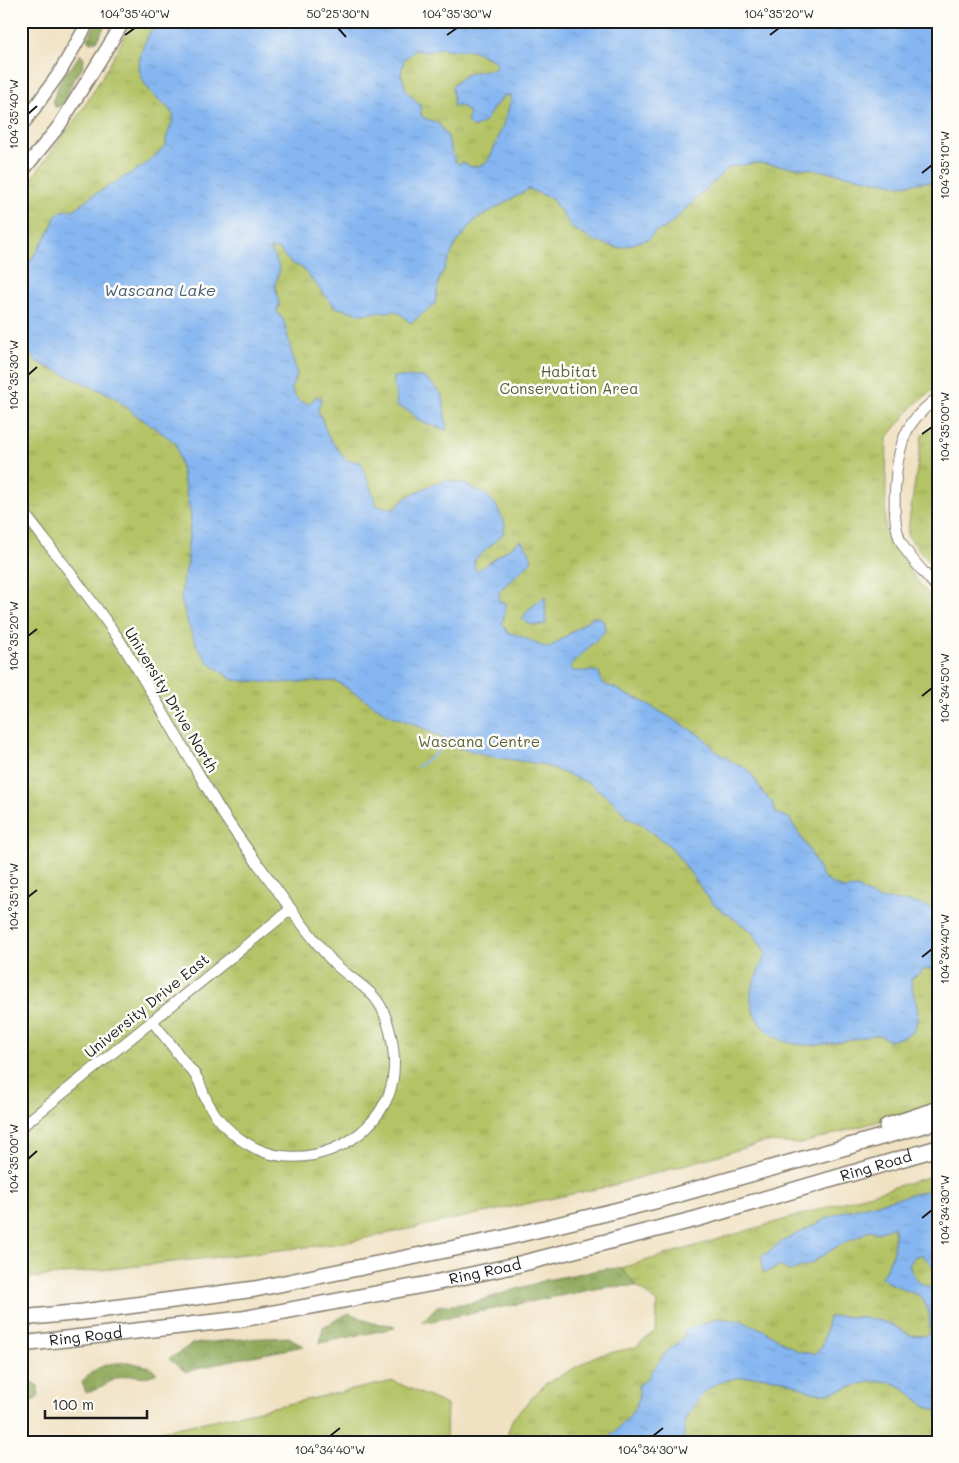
<svg xmlns="http://www.w3.org/2000/svg" width="959" height="1463" font-family="Mali,sans-serif">
  <defs>
    <pattern id="forest-crowns" width="20" height="18" patternUnits="userSpaceOnUse" patternTransform="scale(1.25)"><rect width="20" height="18" fill="#8ea95a"/><path d="M2 6a3 3 0 1 1 6 0M12 15a3 3 0 1 1 6 0" fill="none" stroke="#73894a"/></pattern>
    <pattern id="park-tufts" width="24" height="20" patternUnits="userSpaceOnUse" patternTransform="scale(1.25)"><rect width="24" height="20" fill="#b3c365"/><path d="M3 7l-1-3M5 7V3M7 7l1-3M15 17l-1-3M17 17v-4M19 17l1-3" fill="none" stroke="#99a757"/></pattern>
    <pattern id="water-ripples" width="26" height="14" patternUnits="userSpaceOnUse" patternTransform="scale(1.25)"><rect width="26" height="14" fill="#85b6f1"/><path d="M2 4q2-2 4 0t4 0M15 11q2-2 4 0t4 0" fill="none" stroke="#729cce"/></pattern>
  </defs>
  <rect width="100%" height="100%" fill="#fdfcf7"/>
  <filter id="ink" filterUnits="userSpaceOnUse"><feTurbulence type="fractalNoise" baseFrequency=".02" numOctaves="2"/><feDisplacementMap in="SourceGraphic" scale="10" xChannelSelector="R" yChannelSelector="G"/><feConvolveMatrix kernelMatrix="1 2 1 2 8 2 1 2 1" color-interpolation-filters="sRGB"/></filter>
  <filter id="wash" filterUnits="userSpaceOnUse"><feTurbulence type="fractalNoise" baseFrequency=".0096" numOctaves="4" result="noise"/><feDisplacementMap in="SourceGraphic" scale="20" xChannelSelector="R" yChannelSelector="G"/><feGaussianBlur stdDeviation="1.12" result="paint"/><feColorMatrix in="noise" values="0 0 0 0 0 0 0 0 0 0 0 0 0 0 0 0 0 1.4 0 .05"/><feComposite in="paint" operator="in"/></filter>
  <g filter="url(#wash)">
    <rect width="100%" height="100%" fill="#f0e1c2"/>
    <path fill="#b3c365" stroke="#687040" d="M393,1381l54,24 -1,37h-334z"/>
    <g fill="url(#forest-crowns)" stroke="#55623b">
      <path d="M97,21h10l-10,20 -7,1 -2,-4z"/>
      <path d="M80,54l4,4c-1,14 -6,14 -12,25 -4,8 -6,16 -11,23l-6,1 -2,-7 9,-24 11,-11z"/>
      <path d="M621,1268l16,18 -31,1 -185,36 16,-17 35,-3 74,-23 58,-11z"/>
      <path d="M349,1313l23,10 21,2 2,3 -75,15 3,-16z"/>
      <path d="M289,1337l15,9 -76,15 -42,11 -17,-13 23,-15 50,-5z"/>
      <path d="M129,1362l21,5 7,6c-13,7 -19,1 -31,3 -15,2 -26,14 -40,17l-4,-11c15,-17 25,-19 47,-20z"/>
      <path d="M21,1378h6l11,8 1,10 -6,5 -12,-6z"/>
    </g>
    <g fill="url(#park-tufts)" stroke="#687040">
      <path d="M133,21h805v365l-23,18 -28,34 -2,92 29,47 24,29v498l-138,40 -35,-2 -155,44 -267,57 -322,36v-1089l9,-9 54,-74 28,-47z"/>
      <path d="M938,423v150l-31,-38 15,-100z"/>
      <path d="M938,1174v268h-433l8,-24 32,-34 51,-28 40,-9 20,-17 1,-27 -20,-17 -16,-18z"/>
    </g>
    <g fill="url(#water-ripples)" stroke="#506986" fill-rule="evenodd">
      <path d="M156,21h782v160l-38,4 -88,-16 -55,-6 -28,4 -62,60 -12,5 -6,7 -30,9 -25,-7 -22,-13 -20,-29 -23,-10 -54,31 -19,24 -17,36 -4,24 -24,19 -14,-12 -37,3 -25,-7 -34,-40 -9,-3 -13,-14 -9,-2 10,21 -5,16 4,18 -2,9 7,9 13,54 -6,13c4,10 6,13 18,16l6,-7h7l-4,13 10,26 18,24 15,2 16,44 17,3 13,-12 24,-12 16,-5 18,4 20,10 11,11 9,19 -2,10 -28,26 -1,6 3,5 44,-31 8,11 3,10 -33,30v11l5,-1 2,7 -4,15 6,10c14,1 26,12 41,15l44,-31h7l4,6 1,8 -35,35 3,5h18l8,1 3,10 6,4 7,2 14,8 10,3 64,38 13,14 18,12 15,7 14,23 9,9 4,11 13,5 23,37 11,22 8,6 12,6 16,-1c22,18 36,9 60,16 6,2 13,5 19,7v57l-4,1h-9l-14,10c2,24 13,27 2,53l-10,5 -14,4 -7,-5 -7,-1c-38,7 -93,25 -118,-16 -4,-8 -7,-16 -6,-26 2,-12 10,-27 15,-40l-15,-22 -38,-27 -41,-56 -29,-23 -16,-8 -14,-16 -24,-18 -48,-19 -47,-7 -35,-9 -10,-7 -35,-17 -23,-8 -55,-35 -60,2 -43,-3 -24,-17 -11,-15 -10,-24 -7,-26 2,-19 5,-16 -1,-11 4,-35 -15,-74 -41,-29 -22,-18 -76,-34 -10,-13 -2,-16 5,-11 -1,-4 -8,-7v-16l6,-29 24,-37 4,-12 7,-6 13,-2 15,-12 55,-32 21,-20v-6l8,-22c-4,-9 -14,-16 -21,-23 -25,-26 -11,-46 3,-73zM439,48l13,2h20l23,11 2,5 -2,3c-7,1 -24,3 -30,6 -4,3 -9,8 -13,12l2,19 3,1v-3l10,6 2,5 -2,7 6,6c17,-8 11,-7 21,-20 3,-5 7,-8 10,-13h5l2,5c-4,14 -17,54 -25,63 -5,4 -10,2 -15,4l-8,-5 -4,2 -4,-3 -4,-11 -3,-13 -10,-14 -14,-5 -3,-4 -1,-9 -13,-13 -6,-18 3,-15 12,-9 11,2z"/>
      <path d="M393,377h30l9,7 11,13 4,33 -28,-9 -8,-9 -14,-6z"/>
      <path d="M544,597h1l1,27c-10,2 -16,2 -24,-5l6,-9z"/>
      <path d="M938,1188v88l-6,-11 -10,-10 -9,2 -4,8c5,14 10,21 25,22l4,-8v132c-17,-4 -28,-22 -45,-28 -25,-8 -50,12 -75,10 -8,0 -25,-10 -35,-13 -21,-6 -60,-5 -77,11 -6,6 -14,17 -18,25 -4,7 -4,18 -5,26h-77c13,-18 38,-31 32,-57l8,-5 20,-28 17,-13 2,-9 34,-12 22,3 23,9 33,21 17,3 8,-7 7,-30 14,-1 31,3 19,6 16,10 16,1 5,-4 -1,-19 -7,-16 -35,-15 -6,-5c12,-19 14,-28 13,-51l-16,7 -7,-3 -35,17 -26,17 -21,7 -9,-5 -17,7 -1,-17 21,-15 55,-28z"/>
    </g>
    <g fill="none" stroke-linecap="round" stroke-linejoin="round">
      <g stroke="#85b6f1" stroke-width="2">
        <path d="M21,323l9,-1"/>
        <path d="M417,767l20,-14 3,-6 9,-6"/>
      </g>
    </g>
  </g>
  <g filter="url(#ink)">
    <g fill="none" stroke-linecap="round" stroke-linejoin="round">
      <defs>
        <g id="minor">
          <path d="M938,397c-12,10 -24,20 -31,34 -12,24 -18,89 -5,113 9,16 24,30 36,45"/>
          <path d="M21,509c33,43 67,85 97,129 35,54 65,111 98,165 20,33 44,63 66,94 16,22 33,45 51,65 17,18 41,26 51,51 10,25 14,56 5,81 -20,51 -85,78 -134,54 -22,-11 -39,-28 -50,-51 -3,-6 -4,-13 -8,-19 -3,-6 -9,-11 -13,-16 -10,-14 -21,-28 -32,-41"/>
          <path d="M21,1127l270,-218"/>
        </g>
        <g id="major">
          <path d="M21,127l39,-55 29,-51"/>
          <path d="M21,173l38,-47 65,-105"/>
        </g>
        <g id="highway">
          <path d="M887,1126l51,-17"/>
          <path d="M21,1318l62,-6 172,-23 249,-51 147,-36 287,-81"/>
          <path id="s1" d="M21,1344l221,-25 192,-36 78,-17 184,-47 242,-71"/>
        </g>
      </defs>
      <use href="#minor" stroke="#867e6f" stroke-width="12"/>
      <use href="#major" stroke="#867e6f" stroke-width="15"/>
      <use href="#highway" stroke="#867e6f" stroke-width="18"/>
      <use href="#minor" stroke="#fff" stroke-width="10"/>
      <use href="#major" stroke="#fff" stroke-width="12"/>
      <use href="#highway" stroke="#fff" stroke-width="15"/>
    </g>
  </g>
  <path fill="none" stroke="#1c1c1c" stroke-width="2" d="M338,28l8,9M125,35l10,-7M447,35l10,-7M770,35l9,-7M28,114l9,-8M922,173l10,-8M28,375l9,-8M922,434l10,-7M28,636l9,-7M922,696l10,-8M28,897l9,-7M922,957l10,-8M28,1159l9,-8M922,1218l10,-8M330,1436l10,-8M653,1436l10,-8"/>
  <g text-anchor="middle" stroke-width="5" stroke-linejoin="round" paint-order="stroke">
    <g font-size="15" fill="#585f39" stroke="#fdfcf7">
      <text x="569" y="377">Habitat<tspan x="569" dy="17">Conservation Area</tspan></text>
      <text x="479" y="747">Wascana Centre</text>
    </g>
    <g font-size="15" fill="#1c1c1c" stroke="#fdfcf7">
      <text transform="translate(171 700) rotate(59)" y="5">University Drive North</text>
      <text transform="translate(147 1006) rotate(-39)" y="5">University Drive East</text>
      <text dy="5" stroke="none"><textPath href="#s1" startOffset="875">Ring Road</textPath></text>
      <text dy="5" stroke="none"><textPath href="#s1" startOffset="470">Ring Road</textPath></text>
      <text dy="5" stroke="none"><textPath href="#s1" startOffset="65">Ring Road</textPath></text>
    </g>
    <g font-size="16" font-style="italic" fill="#465a71" stroke="#fdfcf7">
      <text x="160" y="296">Wascana Lake</text>
    </g>
  </g>
  <rect width="959" height="1463" fill="none" stroke="#fdfcf7" stroke-width="55"/>
  <path d="M45 1410v8h102v-8" fill="none" stroke="#1c1c1c" stroke-width="2.5"/>
  <text x="52" y="1410" font-size="15" fill="#1c1c1c" stroke="#fdfcf7" stroke-width="4" paint-order="stroke">100 m</text>
  <rect x="28" y="28" width="904" height="1408" fill="none" stroke="#1c1c1c" stroke-width="2"/>
  <g font-size="12" text-anchor="middle" fill="#1c1c1c">
    <text x="135" y="18">104°35'40"W</text>
    <text x="338" y="18">50°25'30"N</text>
    <text x="457" y="18">104°35'30"W</text>
    <text x="779" y="18">104°35'20"W</text>
    <text transform="translate(14 114) rotate(-90)" y="4">104°35'40"W</text>
    <text transform="translate(945 165) rotate(-90)" y="4">104°35'10"W</text>
    <text transform="translate(14 375) rotate(-90)" y="4">104°35'30"W</text>
    <text transform="translate(945 427) rotate(-90)" y="4">104°35'00"W</text>
    <text transform="translate(14 636) rotate(-90)" y="4">104°35'20"W</text>
    <text transform="translate(945 688) rotate(-90)" y="4">104°34'50"W</text>
    <text transform="translate(14 897) rotate(-90)" y="4">104°35'10"W</text>
    <text transform="translate(945 949) rotate(-90)" y="4">104°34'40"W</text>
    <text transform="translate(14 1159) rotate(-90)" y="4">104°35'00"W</text>
    <text transform="translate(945 1210) rotate(-90)" y="4">104°34'30"W</text>
    <text x="330" y="1454">104°34'40"W</text>
    <text x="653" y="1454">104°34'30"W</text>
  </g>
</svg>
